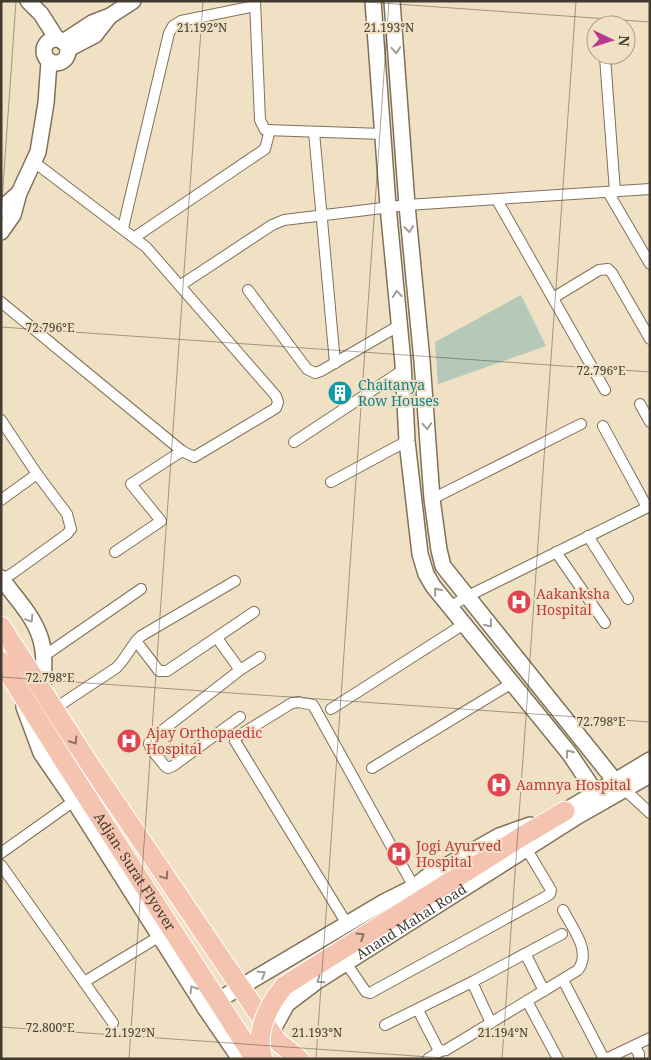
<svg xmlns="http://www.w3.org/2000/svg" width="651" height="1060" font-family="'Noto Serif',serif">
  <rect width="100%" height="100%" fill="#f0e0c4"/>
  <path fill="#b4c9b8" d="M521,295l25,51 -108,38 -3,-42z"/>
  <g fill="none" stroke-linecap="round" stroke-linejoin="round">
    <defs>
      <g id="street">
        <path d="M255,1l5,119 5,10 118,4"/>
        <path d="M605,57l10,135"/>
        <path d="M314,132l21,231"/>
        <path d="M608,192l42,72"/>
        <path d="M497,200l108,190"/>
        <path d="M123,228l46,-195 4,-7 8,-5 74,-15"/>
        <path d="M135,237l130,-88 5,-19"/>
        <path d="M181,285l91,-60 12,-5 123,-15 243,-16"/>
        <path d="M248,290l59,79 8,4 6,-2 79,-46"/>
        <path d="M553,298l46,-28 9,-1 4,4 38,66"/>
        <path d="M1,302l181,149 12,6 82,-49 2,-6 -2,-6 -130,-149 -112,-85"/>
        <path d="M640,404l10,18"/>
        <path d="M1,420l36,54 30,40 4,15 -4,5 -54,39 -12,7"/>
        <path d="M603,426l44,81"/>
        <path d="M294,442l109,-72"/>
        <path d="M331,482l76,-41"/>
        <path d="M432,499l149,-75"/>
        <path d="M1,500l36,-26"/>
        <path d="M588,536l40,63"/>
        <path d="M115,552l46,-31 -30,-37 51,-33"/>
        <path d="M556,552l49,71"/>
        <path d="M450,607l16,-10 184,-91"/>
        <path d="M217,638l23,32"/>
        <path d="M136,641l23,30h8l87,-59"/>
        <path d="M44,656l97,-67"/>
        <path d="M54,709l62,-41c10,-9 15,-23 25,-32l94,-55"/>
        <path d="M331,709l133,-85"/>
        <path d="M240,717l-67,49 -5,2 -3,-2 -13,-16 -3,-6 1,-4 90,-70 20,-13"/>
        <path d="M372,768l140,-85"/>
        <path d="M624,789l26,24"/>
        <path d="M1,853l73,-52"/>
        <path d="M1,865l112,158"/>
        <path d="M347,924l-112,-183v-3l57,-35 7,-1 14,3 101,182"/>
        <path d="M526,955l18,36"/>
        <path d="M346,963l20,29 4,1 177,-97 3,-2 1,-4 -25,-42"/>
        <path d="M563,980l41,79"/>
        <path d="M84,982l76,-46"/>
        <path d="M472,982l19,41"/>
        <path d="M527,1001l31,58"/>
        <path d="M418,1010l19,37 3,4 6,-1 132,-80c14,-19 -6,-42 -15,-60"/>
        <path d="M385,1025l87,-43 90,-48"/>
        <path d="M634,1046l5,8v5"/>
        <path d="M428,1059l12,-8"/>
        <path d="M606,1059l44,-21"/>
      </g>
      <g id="secondary">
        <path d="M28,1l13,13 16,25"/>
        <path d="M373,1l15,205 15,157 4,78 13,113 6,20 7,12 136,167 27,40"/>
        <path d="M392,1l15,204 15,156 10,138 7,51 4,16 172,215"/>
        <circle cx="56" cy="51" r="12"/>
        <path d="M63,42l29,-19 18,-7 23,-15"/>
        <path d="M68,49l27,-14 14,-18"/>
        <path d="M1,209l18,-16"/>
        <path d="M1,232l12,-17 6,-22 19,-41 8,-49 3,-41"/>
        <path d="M1,578c13,18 32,37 39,59 6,17 3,37 3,55"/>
        <path d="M24,707l17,46 33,48 131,207 35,51"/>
        <path d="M556,815l9,-4 85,-51"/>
        <path d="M205,1008l179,-106 30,-15 14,-11 71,-40 31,-11"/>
        <path id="s1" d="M242,1059l30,-28 15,-27 29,-22 262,-166 72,-41"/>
      </g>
      <g id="highway">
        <path d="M1,626l87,136 189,279 22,18"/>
        <path d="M1,661l61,97"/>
        <path d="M521,837l44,-26"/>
      </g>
    </defs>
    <use href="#street" stroke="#807158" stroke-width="12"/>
    <use href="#secondary" stroke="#807158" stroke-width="18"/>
    <use href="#highway" stroke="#fff" stroke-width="21"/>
    <use href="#street" stroke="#fff" stroke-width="10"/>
    <use href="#secondary" stroke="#fff" stroke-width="15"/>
    <use href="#highway" stroke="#f5c4b1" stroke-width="19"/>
    <defs>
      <g id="highway-bridge">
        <path id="s2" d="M62,758l193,301"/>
        <path d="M263,1059c-9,-27 5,-53 21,-73l237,-149"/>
      </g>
    </defs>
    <use href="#highway-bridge" stroke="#fff" stroke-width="21" stroke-linecap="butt"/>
    <use href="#highway-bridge" stroke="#f5c4b1" stroke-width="19"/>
  </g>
  <defs><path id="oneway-chevron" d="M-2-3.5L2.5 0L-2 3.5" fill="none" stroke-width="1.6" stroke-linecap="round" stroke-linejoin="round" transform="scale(1.25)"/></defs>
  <g stroke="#a09d98">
    <use href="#oneway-chevron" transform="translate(396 50) rotate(86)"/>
    <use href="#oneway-chevron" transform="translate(409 229) rotate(84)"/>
    <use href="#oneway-chevron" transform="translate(397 294) rotate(-96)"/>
    <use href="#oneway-chevron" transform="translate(427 426) rotate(86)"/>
    <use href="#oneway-chevron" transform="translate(437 591) rotate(-128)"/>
    <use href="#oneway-chevron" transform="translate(30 619) rotate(58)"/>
    <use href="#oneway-chevron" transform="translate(489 624) rotate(51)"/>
    <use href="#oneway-chevron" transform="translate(569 753) rotate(-128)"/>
    <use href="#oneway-chevron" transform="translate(262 974) rotate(-32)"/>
    <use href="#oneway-chevron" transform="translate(320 980) rotate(146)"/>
    <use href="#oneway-chevron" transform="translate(193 989) rotate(-122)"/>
  </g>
  <g stroke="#8a7264">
    <use href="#oneway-chevron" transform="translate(74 741) rotate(57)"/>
    <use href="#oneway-chevron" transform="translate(165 876) rotate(56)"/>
    <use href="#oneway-chevron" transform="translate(361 936) rotate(-32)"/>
  </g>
  <path fill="none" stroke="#423b30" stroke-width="1" stroke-opacity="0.45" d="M353,1l297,21M1,215l15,-214M1,327l649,45M1,677l649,45M1,1027l457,32M129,1059l74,-1058M316,1059l73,-1058M502,1059l74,-1058"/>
  <defs>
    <symbol id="building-disc" viewBox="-11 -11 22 22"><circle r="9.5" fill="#0f9aa8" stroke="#f0e0c4"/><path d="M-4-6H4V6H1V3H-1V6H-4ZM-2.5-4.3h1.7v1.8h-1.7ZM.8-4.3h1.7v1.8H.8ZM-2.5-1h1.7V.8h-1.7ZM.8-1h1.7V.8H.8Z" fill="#fff"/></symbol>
    <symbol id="hospital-disc" viewBox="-11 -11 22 22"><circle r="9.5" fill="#e0444e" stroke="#f0e0c4"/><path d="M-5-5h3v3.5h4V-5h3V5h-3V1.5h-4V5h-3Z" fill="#fff"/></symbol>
  </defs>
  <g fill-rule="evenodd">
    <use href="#building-disc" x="326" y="379" width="28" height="28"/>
    <use href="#hospital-disc" x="505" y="588" width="28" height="28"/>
    <use href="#hospital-disc" x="115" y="727" width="28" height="28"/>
    <use href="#hospital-disc" x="485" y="771" width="28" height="28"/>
    <use href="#hospital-disc" x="385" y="840" width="28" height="28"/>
  </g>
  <g text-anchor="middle" stroke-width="4" stroke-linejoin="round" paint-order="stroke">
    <g font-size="14" fill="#0d838f" stroke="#f0e0c4" text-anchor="start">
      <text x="358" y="390">Chaitanya<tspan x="358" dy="16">Row Houses</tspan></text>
    </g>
    <g font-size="14" fill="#be3a42" stroke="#f0e0c4" text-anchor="start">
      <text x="536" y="599">Aakanksha<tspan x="536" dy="16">Hospital</tspan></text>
      <text x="146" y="738">Ajay Orthopaedic<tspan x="146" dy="16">Hospital</tspan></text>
      <text x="516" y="790">Aamnya Hospital</text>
      <text x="416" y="851">Jogi Ayurved<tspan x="416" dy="16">Hospital</tspan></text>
    </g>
    <g font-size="14" fill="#423b30" stroke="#f0e0c4">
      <text dy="5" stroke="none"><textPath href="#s2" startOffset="135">Adjan- Surat Flyover</textPath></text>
      <text dy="5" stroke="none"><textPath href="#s1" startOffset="221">Anand Mahal Road</textPath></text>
    </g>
  </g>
  <g font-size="12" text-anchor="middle" fill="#423b30" stroke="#f0e0c4" stroke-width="4" stroke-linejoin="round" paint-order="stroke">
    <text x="202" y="32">21.192°N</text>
    <text x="389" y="32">21.193°N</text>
    <text x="50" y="332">72.796°E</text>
    <text x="601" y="375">72.796°E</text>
    <text x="50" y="682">72.798°E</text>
    <text x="601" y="726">72.798°E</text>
    <text x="50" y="1032">72.800°E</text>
    <text x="130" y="1037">21.192°N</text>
    <text x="317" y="1037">21.193°N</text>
    <text x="503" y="1037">21.194°N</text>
  </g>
  <rect width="651" height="1060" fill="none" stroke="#423b30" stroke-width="5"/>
  <g transform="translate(611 40) rotate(94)"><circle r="24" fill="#f0e0c4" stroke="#aa9e89"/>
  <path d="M0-4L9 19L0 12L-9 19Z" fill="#b63b8e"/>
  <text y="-8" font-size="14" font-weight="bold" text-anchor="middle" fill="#423b30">N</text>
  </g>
</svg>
